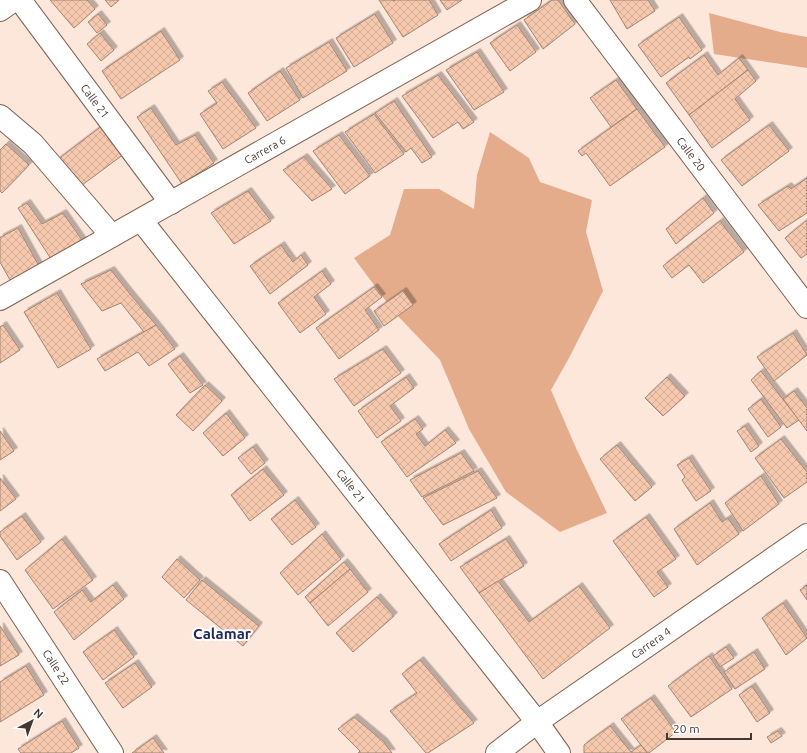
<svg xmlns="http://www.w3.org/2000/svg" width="807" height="753" font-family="Ubuntu,sans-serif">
  <defs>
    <pattern id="building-cross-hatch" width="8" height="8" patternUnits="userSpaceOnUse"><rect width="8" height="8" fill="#f6c9af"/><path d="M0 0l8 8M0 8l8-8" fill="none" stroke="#d4ad97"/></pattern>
    <filter id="shadow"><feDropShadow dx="3.5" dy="-3.5" stdDeviation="0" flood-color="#0004"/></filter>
  </defs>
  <rect width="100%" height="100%" fill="#fde7db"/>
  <g fill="#e5ac8b">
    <path d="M709,13l71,19 27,5v31l-93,-14z"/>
    <path d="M490,132l39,26 11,24 52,18 -6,32 17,59 -34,67 -18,32 25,58 31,65 -47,19 -54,-40 -37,-63 -29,-69 -46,-48 -40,-54 36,-23 14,-46h35l35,20 3,-34z"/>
  </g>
  <g fill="url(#building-cross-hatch)" stroke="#a38370" filter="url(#shadow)">
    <path d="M50,0h37l8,9 -21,19z"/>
    <path d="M105,0h14l-8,7z"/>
    <path d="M379,0h14l1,1 1,-1h34l9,15 -35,22z"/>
    <path d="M440,0h22l-15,10z"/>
    <path d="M552,0h6l17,24 -32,25 -19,-29z"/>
    <path d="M610,0h38l7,11 -28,18z"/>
    <path d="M98,14l9,11 -10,8 -9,-11z"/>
    <path d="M375,14l18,29 -39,24 -18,-29z"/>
    <path d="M679,17l23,33 -12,9 -1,-2 -28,20 -23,-32z"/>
    <path d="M517,25l19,27 -26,19 -20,-28z"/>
    <path d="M161,31l19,29 -59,39 -19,-28z"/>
    <path d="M100,33l14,17 -13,11 -14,-17z"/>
    <path d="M329,42l18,29 -44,27 -17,-30z"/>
    <path d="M477,52l27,40 -30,18 -28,-40z"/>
    <path d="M704,55l14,20 21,-17 9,12 -59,45 -23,-32z"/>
    <path d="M748,70l8,11 -21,18 15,21 -38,28 -23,-33z"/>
    <path d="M280,71l20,29 -33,21 -19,-28z"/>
    <path d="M438,75l36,47 -11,7 -5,-7 -25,16 -31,-42z"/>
    <path d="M616,80l21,29 -26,18 -21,-29z"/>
    <path d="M222,82l34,46 -33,21 -23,-35 17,-11 -9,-12z"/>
    <path d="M394,101l38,56 -10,6 -11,-15 -5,4 -31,-39z"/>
    <path d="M151,108l25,37 19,-10 19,28 -32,21 -45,-67z"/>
    <path d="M637,109l28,38 -55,39 -24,-33 -4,3 -4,-5z"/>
    <path d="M374,114l30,40 -29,19 -30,-41z"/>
    <path d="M103,125l21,29 -46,34 -21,-28z"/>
    <path d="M769,125l20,26 -47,35 -21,-26z"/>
    <path d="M339,135l31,41 -25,18 -32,-43z"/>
    <path d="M6,144l23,21 -27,28 -2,-2v-41z"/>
    <path d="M304,157l28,32 -20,12 -29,-31z"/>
    <path d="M807,178v35l-28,18 -21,-26 30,-19 3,3z"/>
    <path d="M248,191l23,30 -37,23 -23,-31z"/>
    <path d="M703,198l11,15 -38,31 -10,-15z"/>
    <path d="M27,203l15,21 21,-11 21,30 -33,16 -33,-51z"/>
    <path d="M807,220v34l-6,4 -16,-20z"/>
    <path d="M720,221l24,31 -41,31 -14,-18 -17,13 -9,-12z"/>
    <path d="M18,228l21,38 -29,14 -10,-18v-25h1z"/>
    <path d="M281,245l12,17 8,-7 7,10 -38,29 -20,-28z"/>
    <path d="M111,270l19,24 26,31 -12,7 -23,-29 -19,8 -21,-27z"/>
    <path d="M322,271l9,13 -17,13 12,17 -26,19 -22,-30z"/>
    <path d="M374,287l8,10 -17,13 14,20 -40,29 -23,-31z"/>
    <path d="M403,291l10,14 -29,21 -10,-15z"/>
    <path d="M57,293l34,56 -33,19 -34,-56z"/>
    <path d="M3,325l17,25 -20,13v-36z"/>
    <path d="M156,325l19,24 -26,17 -11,-14 -33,19 -8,-12z"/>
    <path d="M793,333l14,22 -33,26 -17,-24z"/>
    <path d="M383,349l18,24 -47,33 -20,-27z"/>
    <path d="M180,356l23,29 -13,8 -22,-29z"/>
    <path d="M761,371l38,49 -12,8 -36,-48z"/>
    <path d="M406,377l8,11 -24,18 11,15 -24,17 -19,-27z"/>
    <path d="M667,377l18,19 -22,20 -18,-18z"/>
    <path d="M205,385l17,16 -29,30 -17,-16z"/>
    <path d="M794,391l13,17v23l-24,-32z"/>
    <path d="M761,399l20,28 -13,10 -20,-28z"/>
    <path d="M226,413l19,25 -22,18 -20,-23z"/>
    <path d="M415,419l8,10 -7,5 9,12 20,-16 11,13 -49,34 -26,-35z"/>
    <path d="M745,426l14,20 -8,6 -14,-21z"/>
    <path d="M0,431l14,20 -14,9z"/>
    <path d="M781,439l26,33v10l-23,16 -29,-40z"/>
    <path d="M617,445l35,42 -17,14 -35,-42z"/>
    <path d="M253,447l12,16 -14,11 -13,-16z"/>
    <path d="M461,453l13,18 -52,26 -12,-17z"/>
    <path d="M689,458l22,33 -15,10 -14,-21 3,-3 -8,-12z"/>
    <path d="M263,469l21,26 -34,26 -19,-26z"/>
    <path d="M478,471l19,27 -54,27 -20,-27z"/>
    <path d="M761,476l18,28 -36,27 -18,-28z"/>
    <path d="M0,478l16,21 -16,12z"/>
    <path d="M295,500l21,27 -24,18 -21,-26z"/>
    <path d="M710,503l12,19 6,-4 11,16 -42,31 -23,-36z"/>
    <path d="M491,510l11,18 -51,33 -12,-17z"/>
    <path d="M22,516l19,26 -24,18 -17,-24v-4z"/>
    <path d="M646,517l30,42 -19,13 11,15 -14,10 -41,-56z"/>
    <path d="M322,534l19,25 -43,36 -18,-22z"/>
    <path d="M62,539l31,41 -40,29 -28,-39z"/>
    <path d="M506,539l18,27 -45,27 -19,-26z"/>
    <path d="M177,559l23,21 -16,18 -22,-21z"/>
    <path d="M344,562l6,7 -40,34 -5,-6z"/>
    <path d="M350,569l18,23 -40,34 -18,-23z"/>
    <path d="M202,580l57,46 -16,20 -57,-46z"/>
    <path d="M498,581l31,41 50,-36 31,42 -67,51 -64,-86z"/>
    <path d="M113,585l11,14 -50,41 -20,-28 28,-22 9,12z"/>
    <path d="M807,585v15l-7,-10z"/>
    <path d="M377,597l17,19 -41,36 -17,-19z"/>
    <path d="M783,603l24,35 -21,17 -24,-37z"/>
    <path d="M0,626l19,29 -19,11z"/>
    <path d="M114,630l20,27 -31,23 -20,-28z"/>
    <path d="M726,647l8,11 -14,9 -7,-11z"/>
    <path d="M754,652l11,17 -30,20 -11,-17z"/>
    <path d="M709,656l23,33 -41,28 -23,-31z"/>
    <path d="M420,660l54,63 -46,30h-2l-36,-42 27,-18 -15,-19z"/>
    <path d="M135,663l17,24 -29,21 -18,-25z"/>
    <path d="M26,666l18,29 -44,27v-40z"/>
    <path d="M752,686l18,27 -13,9 -18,-27z"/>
    <path d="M651,698l25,34 -27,21h-2l-26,-34z"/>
    <path d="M354,717l30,25 8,11h-34l2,-2 -22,-22z"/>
    <path d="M62,721l17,27 -8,5h-50l-3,-4z"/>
    <path d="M610,726l21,26 10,-7 6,8h-63v-8z"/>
    <path d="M778,731l4,5 -11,7 -4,-6z"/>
    <path d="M153,738l11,15h-32z"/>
  </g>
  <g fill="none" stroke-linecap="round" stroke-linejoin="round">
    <defs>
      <g id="street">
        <path d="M20,0l151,203"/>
        <path d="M575,0l232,307"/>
        <path d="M0,10l14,-10"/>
        <path d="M0,116l33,28 79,92"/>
        <path d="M141,220l396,502 22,31"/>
        <path d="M0,299l530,-299"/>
        <path d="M0,581l112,172"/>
        <path d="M497,753l40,-31 270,-187"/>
      </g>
    </defs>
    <use href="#street" stroke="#7e5f4e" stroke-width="24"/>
    <use href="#street" stroke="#fff" stroke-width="22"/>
  </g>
  <g text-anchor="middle" stroke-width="4" stroke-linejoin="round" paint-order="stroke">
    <g font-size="11" fill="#45372f" stroke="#fff">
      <text transform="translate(95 101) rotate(53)" y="4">Calle 21</text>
      <text transform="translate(265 150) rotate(-29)" y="4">Carrera 6</text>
      <text transform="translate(691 154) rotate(53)" y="4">Calle 20</text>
      <text transform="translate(351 486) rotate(52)" y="4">Calle 21</text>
      <text transform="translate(651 643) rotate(-35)" y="4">Carrera 4</text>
      <text transform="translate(56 667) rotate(57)" y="4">Calle 22</text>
    </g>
    <g font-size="15" font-weight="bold" fill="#202860" stroke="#fff">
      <text x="222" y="639">Calamar</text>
    </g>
  </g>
  <g transform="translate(32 721) rotate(41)" stroke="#ffffff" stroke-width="3" paint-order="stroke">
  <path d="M0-3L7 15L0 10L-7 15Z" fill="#45372f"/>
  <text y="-6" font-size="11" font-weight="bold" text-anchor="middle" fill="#45372f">N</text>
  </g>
  <path d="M667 733v6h84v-6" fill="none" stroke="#45372f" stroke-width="2"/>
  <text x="673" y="733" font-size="12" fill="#45372f" stroke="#ffffff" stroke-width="3" paint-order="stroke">20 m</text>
</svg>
